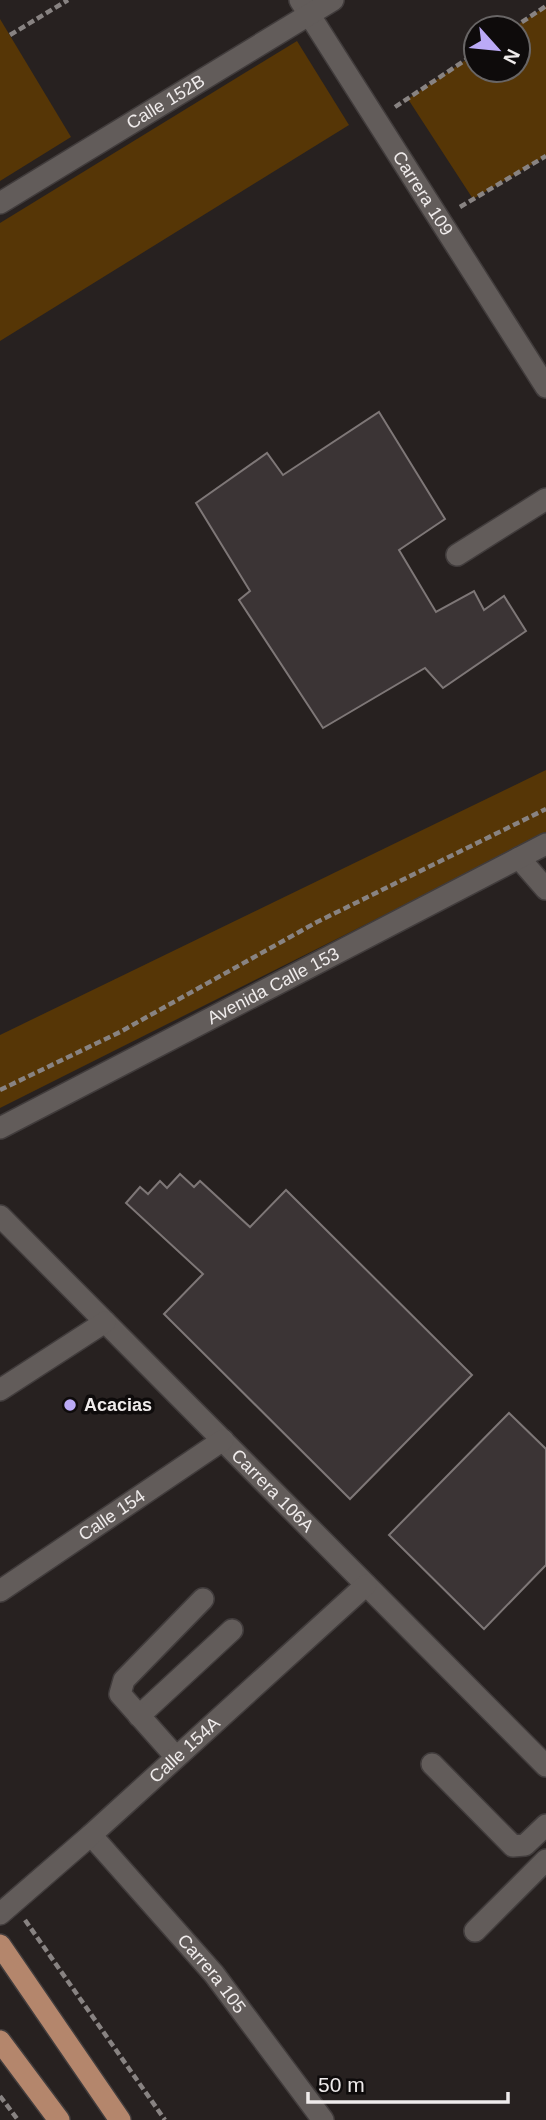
<svg xmlns="http://www.w3.org/2000/svg" width="546" height="2120" font-family="Helvetica,sans-serif">
  <rect width="100%" height="100%" fill="#272120"/>
  <g fill="#563606">
    <path d="M546,6v150l-73,43 -65,-100 68,-46v17h42v-42h-5z"/>
    <path d="M0,19l71,118 -71,44z"/>
    <path d="M297,41l52,84 -349,216v-118z"/>
    <path d="M546,770v64l-546,274v-73z"/>
  </g>
  <g fill="#3b3435" stroke="#7e7777" stroke-width="2">
    <path d="M379,412l66,107 -46,31 37,62 38,-21 10,19 20,-14 22,35 -83,57 -18,-20 -102,60 -84,-128 11,-9 -54,-88 71,-50 16,22z"/>
    <path d="M180,1174l14,13 6,-6 50,46 36,-37 186,185 -122,124 -186,-185 39,-40 -77,-71 14,-16 8,7 12,-13 7,7z"/>
    <path d="M509,1413l37,36v116l-62,64 -95,-94z"/>
  </g>
  <g fill="none" stroke-linecap="round" stroke-linejoin="round">
    <defs>
      <g id="minor">
        <path id="s1" d="M300,0l246,387"/>
        <path id="s2" d="M0,203l333,-203"/>
        <path d="M457,555l89,-56"/>
        <path d="M519,858l27,31"/>
        <path id="s3" d="M0,1128l546,-284"/>
        <path id="s4" d="M0,1216l546,550"/>
        <path d="M0,1390l105,-68"/>
        <path id="s5" d="M0,1591l223,-151"/>
        <path d="M139,1716l93,-86"/>
        <path d="M176,1757l-56,-63 4,-14 79,-81"/>
        <path d="M432,1764l81,82 12,-1 21,-20"/>
        <path id="s6" d="M91,1835l123,139 109,146"/>
        <path id="s7" d="M0,1914l91,-79 275,-250"/>
        <path d="M475,1931l71,-71"/>
      </g>
      <g id="major">
        <path d="M0,1945l120,175"/>
        <path d="M0,2041l59,79"/>
      </g>
    </defs>
    <use href="#minor" stroke="#413c3c" stroke-width="24"/>
    <use href="#major" stroke="#413c3c" stroke-width="24"/>
    <g stroke="#888382" stroke-width="4.5" stroke-dasharray="7 3.5" stroke-linecap="butt">
      <path d="M513,28l33,-22"/>
      <path d="M10,35l58,-35"/>
      <path d="M395,107l81,-54"/>
      <path d="M460,207l86,-51"/>
      <path d="M0,1090l120,-58 197,-110 229,-113"/>
      <path d="M25,1920l140,200"/>
      <path d="M0,2096l18,24"/>
    </g>
    <use href="#minor" stroke="#625c5a" stroke-width="21"/>
    <use href="#major" stroke="#b4866c" stroke-width="21"/>
  </g>
  <circle fill="#bbaaf6" stroke="#0e0b0b" stroke-width="2.5" cx="70" cy="1405" r="7"/>
  <g text-anchor="middle" stroke-width="7" stroke-linejoin="round" paint-order="stroke">
    <g font-size="18" fill="#efebeb" stroke="#0e0b0b">
      <text dy="6" stroke="none"><textPath href="#s2" startOffset="194">Calle 152B</textPath></text>
      <text dy="6" stroke="none"><textPath href="#s1" startOffset="229">Carrera 109</textPath></text>
      <text dy="6" stroke="none"><textPath href="#s3" startOffset="308">Avenida Calle 153</textPath></text>
      <text dy="6" stroke="none"><textPath href="#s4" startOffset="387">Carrera 106A</textPath></text>
      <text dy="6" stroke="none"><textPath href="#s5" startOffset="135">Calle 154</textPath></text>
      <text dy="6" stroke="none"><textPath href="#s7" startOffset="247">Calle 154A</textPath></text>
      <text dy="6" stroke="none"><textPath href="#s6" startOffset="184">Carrera 105</textPath></text>
    </g>
    <g font-size="18" font-weight="bold" fill="#efebeb" stroke="#0e0b0b" text-anchor="start">
      <text x="84" y="1411">Acacias</text>
    </g>
  </g>
  <g transform="translate(497 49) rotate(117)"><circle r="33" fill="#0e0b0b" stroke="#686565" stroke-width="2"/>
  <path d="M0-5L12 26L0 18L-12 26Z" fill="#bbaaf6"/>
  <text y="-10" font-size="19" font-weight="bold" text-anchor="middle" fill="#efebeb">N</text>
  </g>
  <path d="M308 2092v10h200v-10" fill="none" stroke="#efebeb" stroke-width="3.5"/>
  <text x="318" y="2092" font-size="21" fill="#efebeb" stroke="#0e0b0b" stroke-width="5" paint-order="stroke">50 m</text>
</svg>
